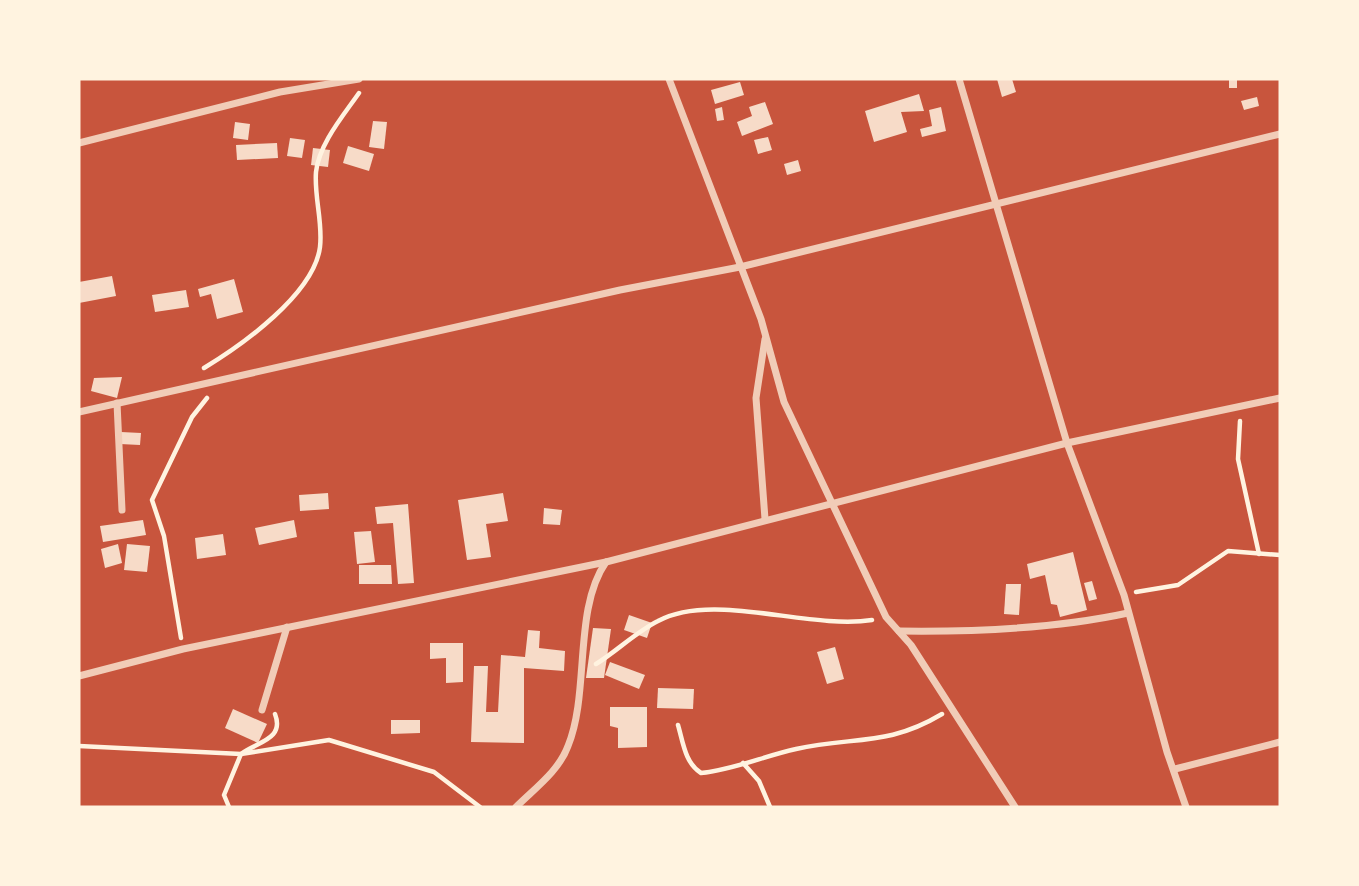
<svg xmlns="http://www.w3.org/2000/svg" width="1359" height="886" font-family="Overpass,sans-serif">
  <rect width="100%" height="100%" fill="#c8553d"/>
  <g fill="#f7dbc8">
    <path d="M997,79h15l4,13 -14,5z"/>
    <rect x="1229" y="79" width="8" height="9"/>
    <path d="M740,82l4,13 -29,9 -4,-14z"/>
    <path d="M919,94l5,17 -23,1 6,20 -33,10 -9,-31z"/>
    <path d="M1257,97l2,9 -15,4 -3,-9z"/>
    <path d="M765,102l8,22 -31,12 -5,-14 15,-6 -3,-9z"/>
    <path d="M722,107l2,13 -7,1 -2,-12z"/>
    <path d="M941,107l5,24 -24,6 -2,-8 12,-3 -3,-16z"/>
    <path d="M373,121l14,1 -3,27 -15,-2z"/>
    <path d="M235,122l15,2 -2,16 -15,-2z"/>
    <path d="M768,137l4,13 -14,4 -4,-14z"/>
    <path d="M290,138l15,2 -3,18 -15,-2z"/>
    <path d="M277,143l1,15 -41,2 -1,-15z"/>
    <path d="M348,146l26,8 -5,17 -26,-8z"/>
    <path d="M313,148l17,2 -2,17 -17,-2z"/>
    <path d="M798,160l3,11 -14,4 -3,-11z"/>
    <path d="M112,276l4,20 -37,7v-21z"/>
    <path d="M234,279l9,33 -26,7 -6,-25 -11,3 -2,-8z"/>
    <path d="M186,290l3,17 -34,5 -3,-17z"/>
    <path d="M122,377l-5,21 -26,-7 3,-13z"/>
    <path d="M121,432l20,1 -1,12 -20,-1z"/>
    <path d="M328,493l1,16 -29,2 -1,-16z"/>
    <path d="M503,493l5,28 -22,3 5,33 -24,3 -9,-60z"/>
    <path d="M408,504l6,79 -16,1 -5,-61 -16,1 -2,-17z"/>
    <path d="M544,508l18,2 -2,15 -17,-1z"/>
    <path d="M143,520l3,15 -43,7 -3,-16z"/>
    <path d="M294,520l3,17 -38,8 -4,-17z"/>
    <path d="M371,531l4,31 -18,2 -3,-32z"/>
    <path d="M223,534l3,21 -29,4 -2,-21z"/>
    <path d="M118,544l4,19 -17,5 -4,-19z"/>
    <path d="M127,544l23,2 -3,26 -23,-2z"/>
    <path d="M1073,552l14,58 -27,7 -3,-12 -6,-1 -6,-29 -15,4 -3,-15z"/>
    <path d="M359,565h32l1,19h-33z"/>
    <path d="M1092,581l5,18 -8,2 -5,-18z"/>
    <path d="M1006,584h15l-2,31 -15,-1z"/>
    <path d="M629,615l23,8 -5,15 -23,-8z"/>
    <path d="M593,628l18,1 -7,49h-18z"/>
    <path d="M528,630l12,1 -1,17 26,3 -1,20 -40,-3v75l-53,-1 3,-76h14l-2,46h12l3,-57 24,2z"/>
    <path d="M430,643h33v39l-17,1v-25l-16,1z"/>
    <path d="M835,647l9,32 -17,5 -10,-32z"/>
    <path d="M610,662l35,13 -6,14 -34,-14z"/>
    <path d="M658,688l36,1 -1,20 -36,-1z"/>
    <path d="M610,707h37v40l-29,1v-20l-8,-2z"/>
    <path d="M233,709l34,15 -9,19 -33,-15z"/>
    <path d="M391,720h29v13l-29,1z"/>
  </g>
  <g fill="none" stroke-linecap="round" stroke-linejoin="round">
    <g stroke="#fff3e0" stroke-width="4.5">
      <path d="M204,368c38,-23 110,-74 116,-121 3,-25 -6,-50 -4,-75 3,-28 27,-56 43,-79"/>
      <path d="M1240,421l-2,38 21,95"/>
      <path d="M1136,592l42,-7 50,-34 52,4"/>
      <path d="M181,638l-17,-102 -12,-36 40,-83 15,-19"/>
      <path d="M596,664c21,-13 40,-32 62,-43 55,-30 150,9 214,-1"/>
      <path d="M678,725c5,17 7,38 23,48 32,-3 63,-17 95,-24 57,-13 91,-2 146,-35"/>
      <path d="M79,746l162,8 88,-14 105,32 46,35"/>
      <path d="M743,763l16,18 11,26"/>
      <path d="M229,807l-5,-12 17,-41c15,-12 44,-14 34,-40"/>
    </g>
    <g stroke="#f1ccb7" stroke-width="7">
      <path d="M669,79l92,240 23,83 47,99 55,116 25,28 104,162"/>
      <path d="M959,79l108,364 57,152 43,157 19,55"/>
      <path d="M79,143l201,-51 79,-13"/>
      <path d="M765,339l-9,59 9,121"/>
      <path d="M117,403l5,107"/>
      <path d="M79,412l541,-122 120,-23 540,-133"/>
      <path d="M899,631c76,1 155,-2 229,-18"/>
      <path d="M79,676l104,-27 423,-87 461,-119 213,-45"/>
      <path d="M262,710l25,-83"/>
      <path d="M1175,769l105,-27"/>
      <path d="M516,807c18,-18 43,-36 52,-61 22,-53 5,-137 38,-184"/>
    </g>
  </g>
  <rect width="1359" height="886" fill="none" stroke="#fff3e0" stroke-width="161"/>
</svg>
